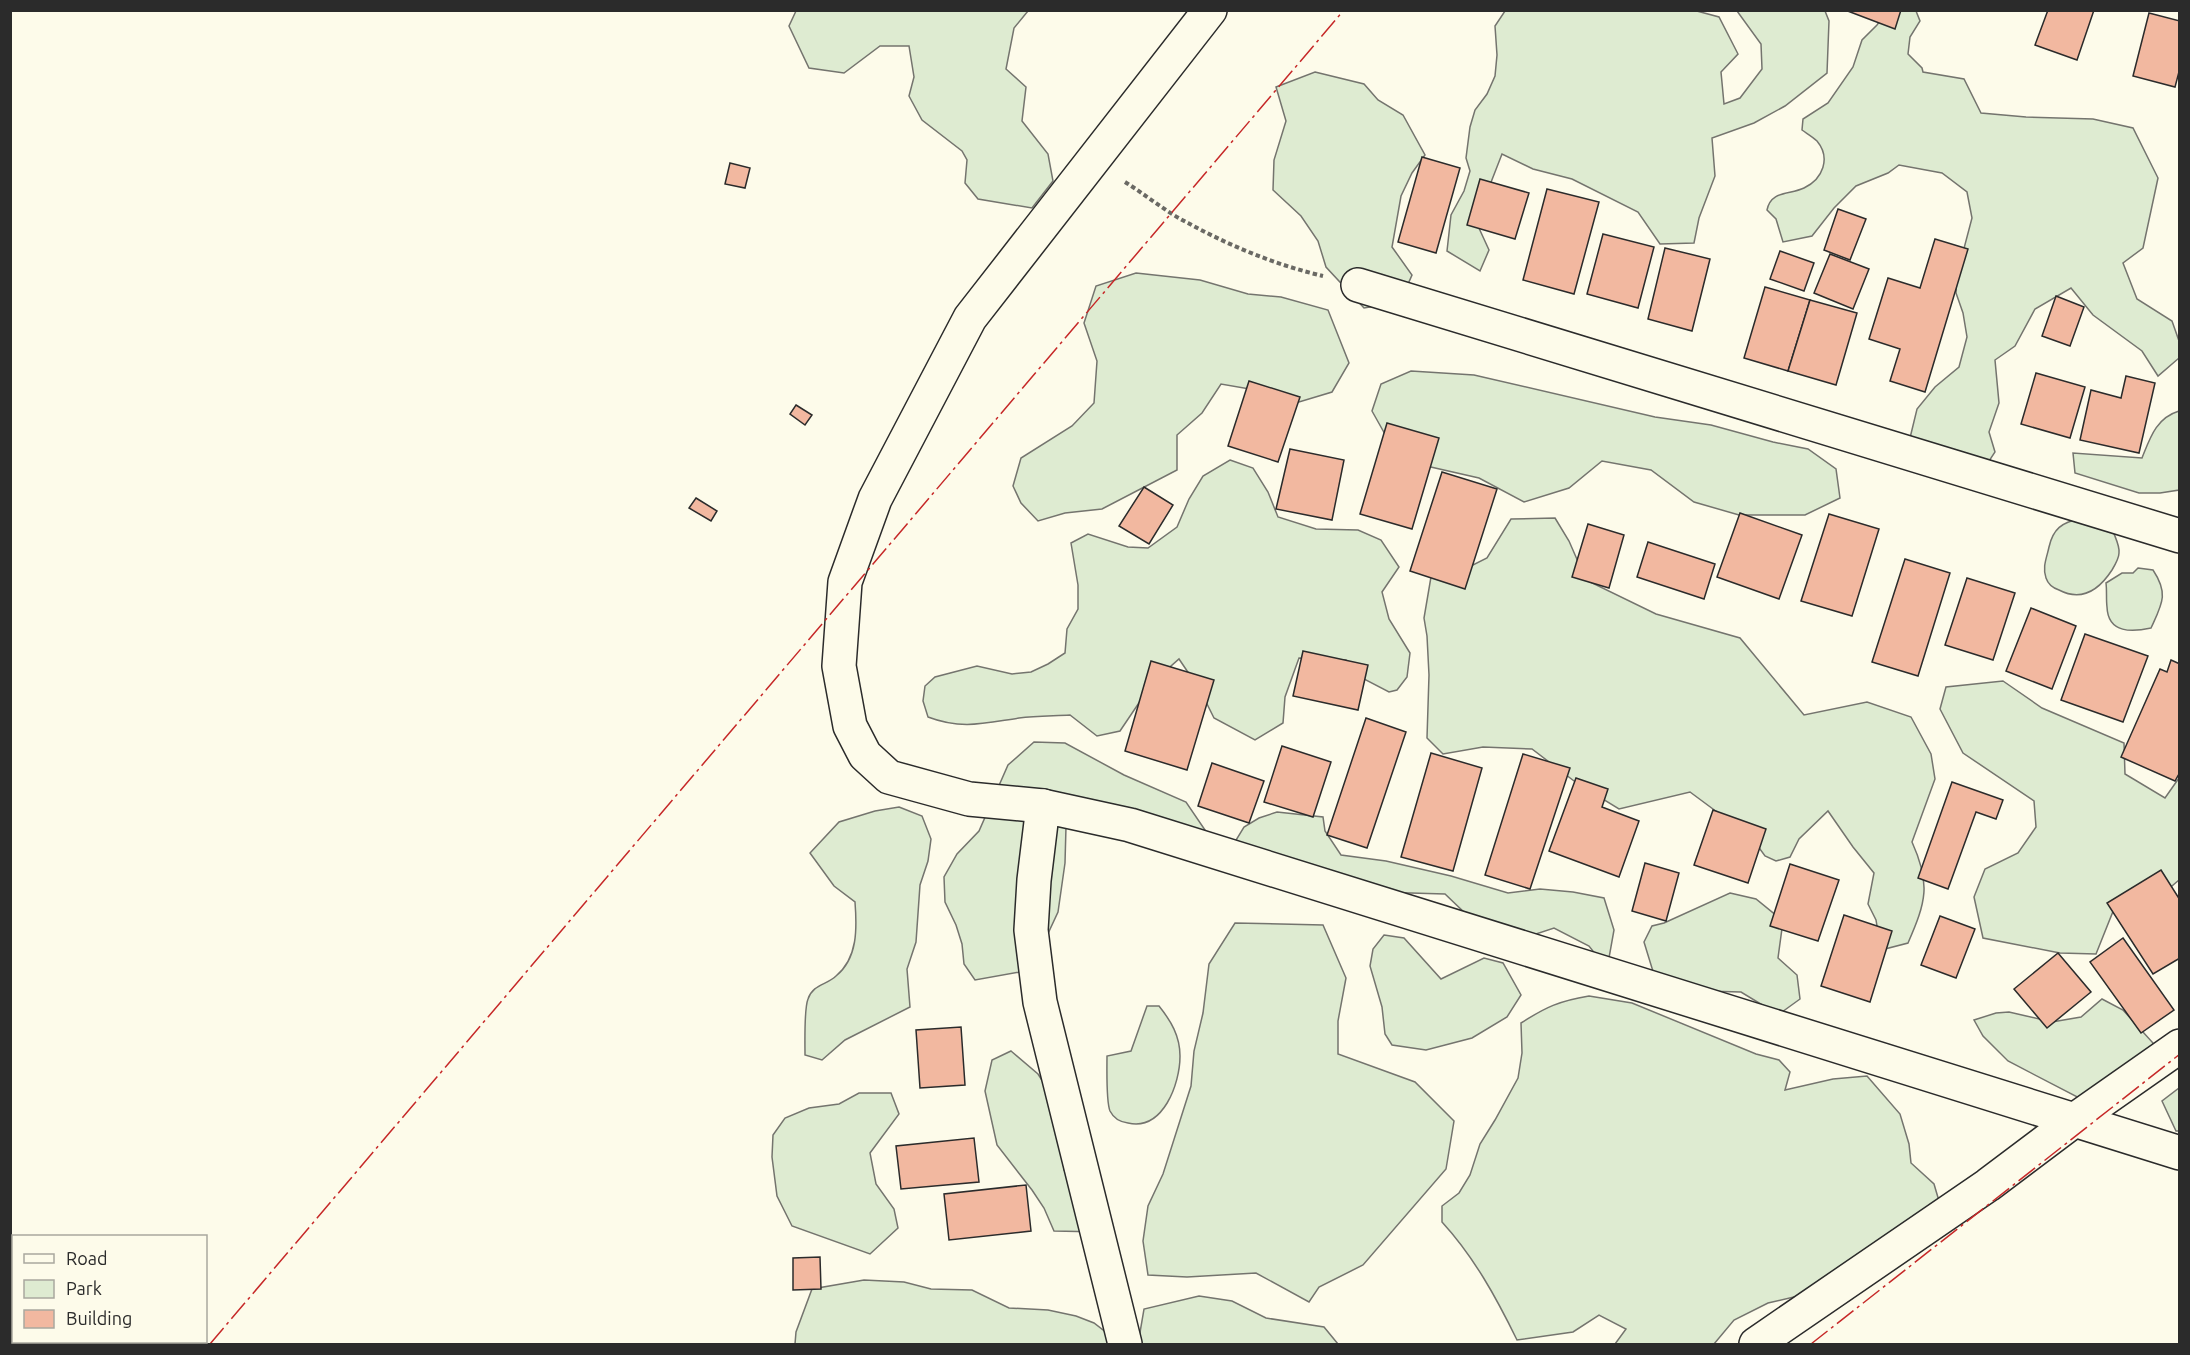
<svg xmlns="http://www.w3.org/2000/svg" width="2190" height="1355" font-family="Ubuntu,sans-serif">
  <rect width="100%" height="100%" fill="#fdfbea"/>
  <g fill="#deebd1" stroke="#74746e" stroke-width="1.5">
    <path d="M1693,10l26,7 19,37 -17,18 3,32 16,-6 22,-29 -1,-25 -24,-33h88l4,10 -2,52 -42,33 -31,17 -42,15 3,38 -16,42 -5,25 -34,1 -22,-32 -66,-33 -39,-10 -31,-15 -14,36 -10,36 11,24 -9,21 -33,-20 4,-36 13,-24 6,-20 -4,-13 4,-31 5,-17 12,-16 8,-18 2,-21 -2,-29 10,-15z"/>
    <path d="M796,11h232l-14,17 -8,41 20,18 -4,34 26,33 5,27 -21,27 -54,-9 -13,-16 2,-23 -5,-9 -40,-31 -13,-24 5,-19 -5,-31h-29l-36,27 -35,-5 -20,-42z"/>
    <path d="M1887,11h29l4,10 -10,16 -2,17 14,14 1,4 41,7 17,34 45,4 67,2 40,9 25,50 -15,70 -20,15 14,36 35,22 7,20v17l-21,18 -16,-25 -49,-36 -22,-27 -36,21 -20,37 -20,14 4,43 -10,29 6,20 -17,26 -68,-40 7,-29 18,-22 24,-20 8,-30 -4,-24 -7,-20 1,-18 15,-57 -5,-26 -25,-19 -43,-8 -11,8 -32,13 -22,22 -22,28 -29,6 -7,-23 -9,-9c4,-20 23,-15 37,-22 19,-9 27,-30 13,-47 -4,-4 -11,-8 -15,-11l1,-11 25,-16 25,-36 9,-27 15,-15z"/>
    <path d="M1315,72l49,12 14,16 25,15 22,40 -13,18 -11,23 -9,51 20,28 -12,27 -36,6 -38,-41 -8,-26 -17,-25 -28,-26 1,-30 12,-39 -10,-34z"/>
    <path d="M1136,273l64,7 48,14 33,3 47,13 21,53 -17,29 -33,10 -32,-10 -46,-8 -19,29 -25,22v35l-75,39 -37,4 -27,8 -17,-18 -8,-17 8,-28 51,-32 22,-23 3,-42 -13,-38 12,-37z"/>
    <path d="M1411,371l63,4 181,42 56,8 62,17 35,7 28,20 4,29 -35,17h-66l-45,-13 -43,-32 -49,-9 -33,27 -45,14 -45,-24 -57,-13 -27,-13 -23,-41 9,-27z"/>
    <path d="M2179,411v79l-19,3h-21l-64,-20 -2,-20 69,5c8,-20 14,-40 37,-47z"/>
    <path d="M1230,460l23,8 15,24 10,25 38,12 42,1 23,10 18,27 -17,25 7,27 21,34 -3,24 -10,13 -8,2 -27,-14 -16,-18 -47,-2 -14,39 -2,26 -28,17 -41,-22 -14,-28 -21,-31 -26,23 -33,49 -23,5 -27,-21c-17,1 -34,1 -51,3 -34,5 -57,12 -91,-1l-5,-16 2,-15 10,-9 42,-11 35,8 19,-2 17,-8 17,-11 2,-24 11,-20v-24l-7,-42 17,-9 40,13 20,1 29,-21 12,-28 14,-23z"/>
    <path d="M1555,518l14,23 17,39 70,34 84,24 64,77 63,-13 44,15 20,37 4,25 -23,63c19,42 14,60 -4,101l-27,7 -5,-30 -8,-16 6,-31 -21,-26 -25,-36 -29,28 -9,18 -14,4 -11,-5 -13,-18 -62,-46 -71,17 -41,-25 -46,-35 -49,-2 -40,7 -16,-16 2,-63 -2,-39 -3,-18 8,-47 33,-2 22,-11 24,-39z"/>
    <path d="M2080,519l33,12c2,6 7,15 6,22 0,5 -4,12 -7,17 -13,20 -30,32 -53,20 -6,-2 -11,-6 -13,-12 -4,-11 1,-21 3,-31 4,-18 13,-25 31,-28z"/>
    <path d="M2138,568l15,2c16,24 9,34 -2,58 -18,4 -43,6 -44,-21 -1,-8 0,-16 -1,-24l16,-10h11z"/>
    <path d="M2003,681l39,27 82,35 1,31 40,24 14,-20v102l-13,11 -50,13 -20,50 -36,-1 -77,-15 -9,-41 11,-28 33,-16 18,-26 -2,-26 -71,-48 -23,-44 6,-22z"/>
    <path d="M1034,742l31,1 59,32 62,27 19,28 -14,18 -125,-21 -1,36 -7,49 -27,58 -56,10 -11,-16 -2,-20 -6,-19 -11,-23 -1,-25 13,-23 22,-23 29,-66z"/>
    <path d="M899,807l23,9 9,23 -3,22 -8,24 -4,57 -9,27 3,38 -65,33 -23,20 -17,-5c0,-13 -1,-46 3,-56 5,-15 19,-14 28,-23 22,-18 21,-48 19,-74l-21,-16 -24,-33 29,-31 36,-11z"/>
    <path d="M1277,812l46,5 2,14 16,24 45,6 65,15 57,17 32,-4 33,3 31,6 10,32 -5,28 -9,2 -11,-14 -35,-18 -21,7 -67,-21 -21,-20 -69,-2 -143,-47 11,-18 15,-9z"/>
    <path d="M1730,893l26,6 27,22 -5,37 19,17 3,24 -18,13 -18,-6 -23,-14 -37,-1 -49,-13 -11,-36 8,-16 12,-3z"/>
    <path d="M1235,923l88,2 23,53 -8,43v33l77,28 39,39 -8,48 -83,96 -44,22 -10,15 -53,-29 -69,4 -39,-2 -5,-34 5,-35 15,-32 28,-88 3,-35 9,-38 6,-49z"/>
    <path d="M1384,935l20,3 37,41 43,-21 19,5 18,32 -14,22 -35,21 -46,12 -34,-5 -7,-11 -3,-27 -12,-41 3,-17z"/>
    <path d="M1589,996l43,7 124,51 23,6 11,12 -5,18 48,-11 34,-3 33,38 9,30 2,19 23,21 10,34 -108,69 -68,16 -34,17 -20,24h-99l11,-15 -27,-14 -26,17 -56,8c-21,-43 -43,-83 -75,-118v-16l17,-13 11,-18 10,-31 15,-24 23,-42 4,-25 -1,-30c25,-16 38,-22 68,-27z"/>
    <path d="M2102,999l21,11 30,33 6,30 -76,27 -75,-39 -25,-25 -9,-16 22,-7 13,-1 43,10 29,-5z"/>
    <path d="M1147,1006h12c12,15 21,30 21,50 0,28 -17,75 -52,67 -8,-1 -14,-4 -18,-12 -4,-10 -3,-43 -3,-55l24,-5z"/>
    <path d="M1011,1051l27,23 21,33 5,63 36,20 1,42 -47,-1 -10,-23 -12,-18 -35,-45 -12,-54 7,-31z"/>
    <path d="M2179,1088v43h-3l-14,-30z"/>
    <path d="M859,1093h32l8,21 -29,39 6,31 18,25 4,19 -28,26 -78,-28 -15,-30 -5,-39 1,-22 12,-17 24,-10 30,-4z"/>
    <path d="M864,1280l40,2 27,7 41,1 37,18 39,2 28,6 18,7 27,21h-326l1,-12 16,-43z"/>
    <path d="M1199,1296l33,5 34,17 58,9 14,17h-200l6,-35z"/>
  </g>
  <g fill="#f2b8a0" stroke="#2b2b2b" stroke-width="1.5">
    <path d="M1845,10h56l-6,19z"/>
    <path d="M2048,10h46l-17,50 -42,-15z"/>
    <path d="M2149,13l31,8v47l-5,19 -42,-11z"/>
    <path d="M1422,157l38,11 -24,85 -38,-11z"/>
    <path d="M730,163l20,5 -5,20 -20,-4z"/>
    <path d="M1480,179l49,14 -14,46 -48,-14z"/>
    <path d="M1547,189l52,13 -25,92 -51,-14z"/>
    <path d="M1838,209l28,10 -16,41 -26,-10z"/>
    <path d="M1603,234l51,13 -16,61 -51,-14z"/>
    <path d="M1935,239l33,10 -43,143 -35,-11 10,-32 -31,-10 19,-61 32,10z"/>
    <path d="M1665,248l45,11 -18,72 -44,-12z"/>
    <path d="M1780,251l34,12 -10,28 -34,-12z"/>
    <path d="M1830,254l39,15 -16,40 -39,-16z"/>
    <path d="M1765,287l45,13 -22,71 -44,-13z"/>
    <path d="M2056,296l28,11 -14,39 -28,-10z"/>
    <path d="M1810,300l47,13 -21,72 -48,-14z"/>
    <path d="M2036,373l49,14 -15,51 -49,-14z"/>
    <path d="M2126,376l29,7 -16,70 -59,-13 11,-50 30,8z"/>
    <path d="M1249,381l51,16 -22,65 -50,-16z"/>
    <path d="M796,405l16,10 -7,10 -15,-11z"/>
    <path d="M1387,423l52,15 -27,91 -52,-15z"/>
    <path d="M1290,449l54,11 -12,60 -56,-11z"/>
    <path d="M1442,472l55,17 -32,100 -55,-18z"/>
    <path d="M1144,487l29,18 -24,39 -30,-18z"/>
    <path d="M696,498l21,13 -6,10 -22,-13z"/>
    <path d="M1740,513l62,22 -23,64 -62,-22z"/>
    <path d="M1829,514l50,15 -27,87 -51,-15z"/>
    <path d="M1588,524l36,11 -15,53 -37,-11z"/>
    <path d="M1648,542l67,22 -11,35 -67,-22z"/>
    <path d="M1905,559l45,14 -32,103 -46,-14z"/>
    <path d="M1967,578l48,15 -22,67 -48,-15z"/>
    <path d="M2031,608l45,18 -24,63 -46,-18z"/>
    <path d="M2085,634l63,22 -25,66 -62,-22z"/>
    <path d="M1303,651l65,14 -10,45 -65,-14z"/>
    <path d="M2171,660l9,4v108l-5,9 -54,-24 39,-88 7,3z"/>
    <path d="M1151,661l63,19 -27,90 -62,-19z"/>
    <path d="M1366,718l40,14 -39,116 -40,-13z"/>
    <path d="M1282,746l49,16 -18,55 -49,-15z"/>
    <path d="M1431,753l51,15 -29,103 -52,-14z"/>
    <path d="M1523,754l47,14 -40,121 -45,-14z"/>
    <path d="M1212,763l52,18 -15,42 -51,-17z"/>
    <path d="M1576,778l32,11 -6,18 37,14 -20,56 -70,-26z"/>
    <path d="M1952,782l51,18 -7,19 -20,-7 -28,77 -30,-11z"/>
    <path d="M1713,810l53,19 -18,54 -54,-18z"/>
    <path d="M1645,863l34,10 -13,48 -34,-10z"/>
    <path d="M1790,864l49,16 -21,61 -48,-15z"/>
    <path d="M2161,870l19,30v58l-27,16 -46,-71z"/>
    <path d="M1844,915l48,16 -22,71 -49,-16z"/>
    <path d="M1940,916l35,13 -19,49 -35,-13z"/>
    <path d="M2123,938l51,72 -33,23 -51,-71z"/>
    <path d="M2058,953l33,39 -44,36 -33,-39z"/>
    <path d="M961,1027l4,58 -45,3 -4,-58z"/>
    <path d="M974,1138l5,44 -78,7 -5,-43z"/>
    <path d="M1026,1185l5,46 -82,9 -5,-46z"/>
    <path d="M820,1257l1,32 -28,1v-32z"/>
  </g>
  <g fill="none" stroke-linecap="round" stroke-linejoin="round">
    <defs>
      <g id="minor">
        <path d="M1358,285l822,251"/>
        <path d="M1043,806l-74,-7 -80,-22 -24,-22 -15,-29 -11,-60 6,-84 30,-83 95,-181 240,-308"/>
        <path d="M1125,1344l-85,-342 -9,-72 3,-50 9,-74 87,19 1050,328"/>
        <path d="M1756,1344l232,-159 85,-64 107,-75"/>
      </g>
    </defs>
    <use href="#minor" stroke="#2b2b2b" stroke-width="36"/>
    <path stroke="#6a6964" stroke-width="4" stroke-dasharray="4.5 3" stroke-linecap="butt" d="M1125,182c21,13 41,30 63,41 42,23 88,42 135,53"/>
    <use href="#minor" stroke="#fdfbea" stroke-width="33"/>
    <g stroke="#c62828" stroke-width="1.5" stroke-dasharray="21 4.5 3 4.5" stroke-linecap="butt">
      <path d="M210,1344l1134,-1334"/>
      <path d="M1811,1344l369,-290"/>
    </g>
  </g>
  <rect width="2190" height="1355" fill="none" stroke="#2b2b2b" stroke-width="24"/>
  <rect x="12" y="1235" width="195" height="108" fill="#fdfbea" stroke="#a9a89e" stroke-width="1.5"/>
  <rect x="24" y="1254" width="30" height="9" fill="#fdfbea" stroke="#a9a89e" stroke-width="1.5"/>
  <text x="66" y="1265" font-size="18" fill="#2b2b2b">Road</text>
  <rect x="24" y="1280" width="30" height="18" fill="#deebd1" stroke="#a9a89e" stroke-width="1.5"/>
  <text x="66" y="1295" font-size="18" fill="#2b2b2b">Park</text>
  <rect x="24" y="1310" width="30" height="18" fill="#f2b8a0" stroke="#a9a89e" stroke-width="1.5"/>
  <text x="66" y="1325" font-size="18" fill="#2b2b2b">Building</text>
</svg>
